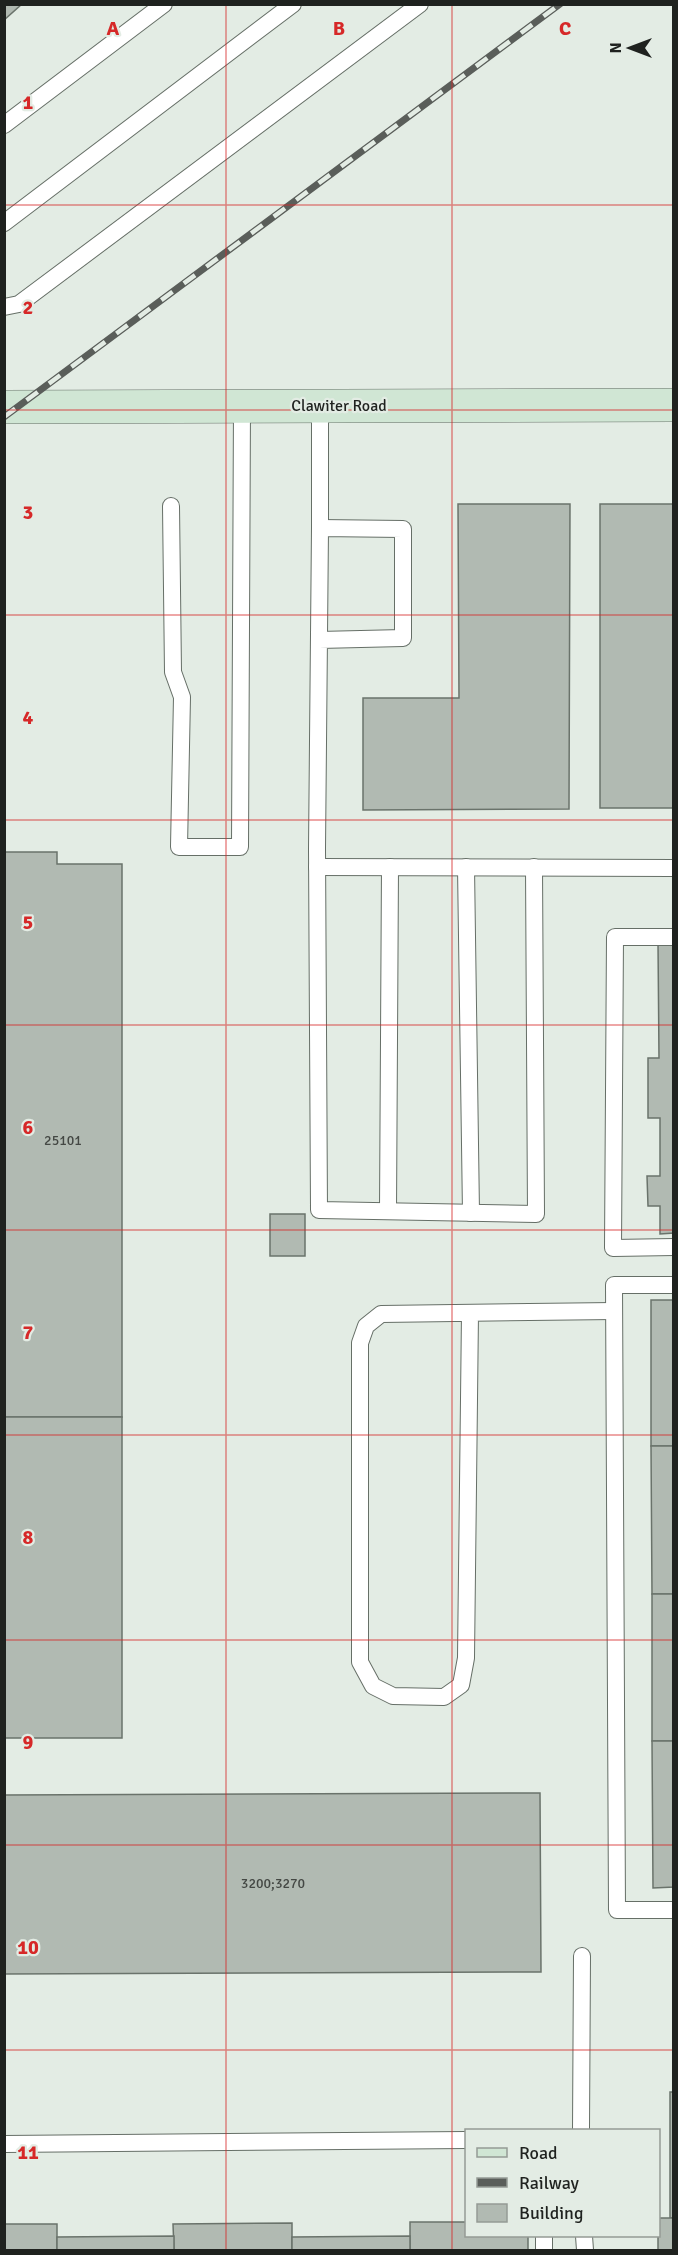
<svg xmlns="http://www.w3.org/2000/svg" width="678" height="2255" font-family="Signika,sans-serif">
  <rect width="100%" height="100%" fill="#e3ece4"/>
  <g fill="#b1bab2" stroke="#6a736b" stroke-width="1.5">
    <path d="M4,4h18l-18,16z"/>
    <path d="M458,504h112l-1,305 -206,1v-112h96z"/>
    <rect x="600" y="504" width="74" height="304"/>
    <path d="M4,852h53v12h65v553h-118z"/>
    <path d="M674,942v291l-14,1v-28h-12l-1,-30h13v-58h-12v-60h11l-1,-115z"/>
    <rect x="270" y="1214" width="35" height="42"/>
    <rect x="651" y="1300" width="23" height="146"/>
    <rect x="4" y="1417" width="118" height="321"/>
    <path d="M651,1446h23v148h-22z"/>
    <rect x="652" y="1594" width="22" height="147"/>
    <path d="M652,1741h22v146l-21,1z"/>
    <path d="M540,1793l1,179 -537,2v-179z"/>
    <rect x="670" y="2092" width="4" height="126"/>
    <rect x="658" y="2218" width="16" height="32"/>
    <path d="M410,2222h56v14h62v14h-118z"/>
    <path d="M292,2223v27h-118l-1,-26z"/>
    <rect x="4" y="2224" width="53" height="26"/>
    <path d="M174,2236v14h-117v-13z"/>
    <path d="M410,2236v14h-118v-13z"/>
  </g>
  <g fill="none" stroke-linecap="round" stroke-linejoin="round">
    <defs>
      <g id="lane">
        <path d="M4,125l160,-121"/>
        <path d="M4,223l289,-219"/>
        <path d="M4,307l15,-3 401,-300"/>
        <path d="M320,405v123"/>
        <path d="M171,506l2,166 9,25 -3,150h61l2,-441"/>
        <path d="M319,640l84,-2v-109l-83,-1 -3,321 2,361 217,4 -2,-347"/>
        <path d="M317,867l357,1"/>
        <path d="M466,867l5,346"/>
        <path d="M674,937h-59l-2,311 61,-1"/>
        <path d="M388,1211l2,-344"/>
        <path d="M674,1285h-60l3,625h57"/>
        <path d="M470,1313l-4,345 -5,27 -17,12 -51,-1 -20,-10 -13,-24v-319l6,-17 15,-12 233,-3"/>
        <path d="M581,2130l1,-174"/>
        <path d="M4,2144l462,-4"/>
        <path d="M544,2236v14"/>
        <path d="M584,2236l1,14"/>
      </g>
      <path id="secondary" d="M4,407l670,-2"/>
    </defs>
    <use href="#lane" stroke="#666f67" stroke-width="18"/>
    <use href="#secondary" stroke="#666f67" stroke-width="34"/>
    <use href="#lane" stroke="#fff" stroke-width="16"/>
    <use href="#secondary" stroke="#d0e6d4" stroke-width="33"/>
    <defs>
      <path id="rail" d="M4,417l556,-413"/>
    </defs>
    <use href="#rail" stroke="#5a5e5a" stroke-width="7"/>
    <use href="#rail" stroke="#e3ece4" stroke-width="4.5" stroke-dasharray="14" stroke-linecap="butt"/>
  </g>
  <path fill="none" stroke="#d62828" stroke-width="1.5" stroke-opacity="0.55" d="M226,4v2246M452,4v2246M4,205h670M4,410h670M4,615h670M4,820h670M4,1025h670M4,1230h670M4,1435h670M4,1640h670M4,1845h670M4,2050h670"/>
  <g text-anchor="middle" stroke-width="4.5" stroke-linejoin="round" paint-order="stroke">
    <g font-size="14" fill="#444844">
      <text x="63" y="1145">25101</text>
      <text x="273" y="1888">3200;3270</text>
    </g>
    <g font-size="16" fill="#1f221f" stroke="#e3ece4">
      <text x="339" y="411">Clawiter Road</text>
    </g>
  </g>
  <g font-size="20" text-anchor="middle" font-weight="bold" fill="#d62828" stroke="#e3ece4" stroke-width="4.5" stroke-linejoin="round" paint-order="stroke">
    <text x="113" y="35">A</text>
    <text x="339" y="35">B</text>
    <text x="565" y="35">C</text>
    <text x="28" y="109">1</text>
    <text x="28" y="314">2</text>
    <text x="28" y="519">3</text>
    <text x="28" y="724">4</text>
    <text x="28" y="929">5</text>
    <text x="28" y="1134">6</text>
    <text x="28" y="1339">7</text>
    <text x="28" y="1544">8</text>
    <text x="28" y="1749">9</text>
    <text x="28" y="1954">10</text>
    <text x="28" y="2159">11</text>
  </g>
  <rect width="678" height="2255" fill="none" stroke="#1f221f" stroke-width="12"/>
  <rect x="465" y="2129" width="195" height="108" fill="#e3ece4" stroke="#959b95" stroke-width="1.5"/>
  <rect x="477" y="2148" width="30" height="9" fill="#d0e6d4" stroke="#959b95" stroke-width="1.5"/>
  <text x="519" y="2159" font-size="18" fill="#1f221f">Road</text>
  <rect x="477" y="2178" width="30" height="9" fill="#5a5e5a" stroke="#959b95" stroke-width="1.5"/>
  <text x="519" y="2189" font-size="18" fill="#1f221f">Railway</text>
  <rect x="477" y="2204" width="30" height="18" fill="#b1bab2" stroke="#959b95" stroke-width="1.5"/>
  <text x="519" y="2219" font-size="18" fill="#1f221f">Building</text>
  <g transform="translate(630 48) rotate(270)" stroke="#e3ece4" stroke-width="4.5" paint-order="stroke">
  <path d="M0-4.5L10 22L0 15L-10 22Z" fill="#1f221f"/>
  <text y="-9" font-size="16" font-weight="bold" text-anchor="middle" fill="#1f221f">N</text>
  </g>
</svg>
